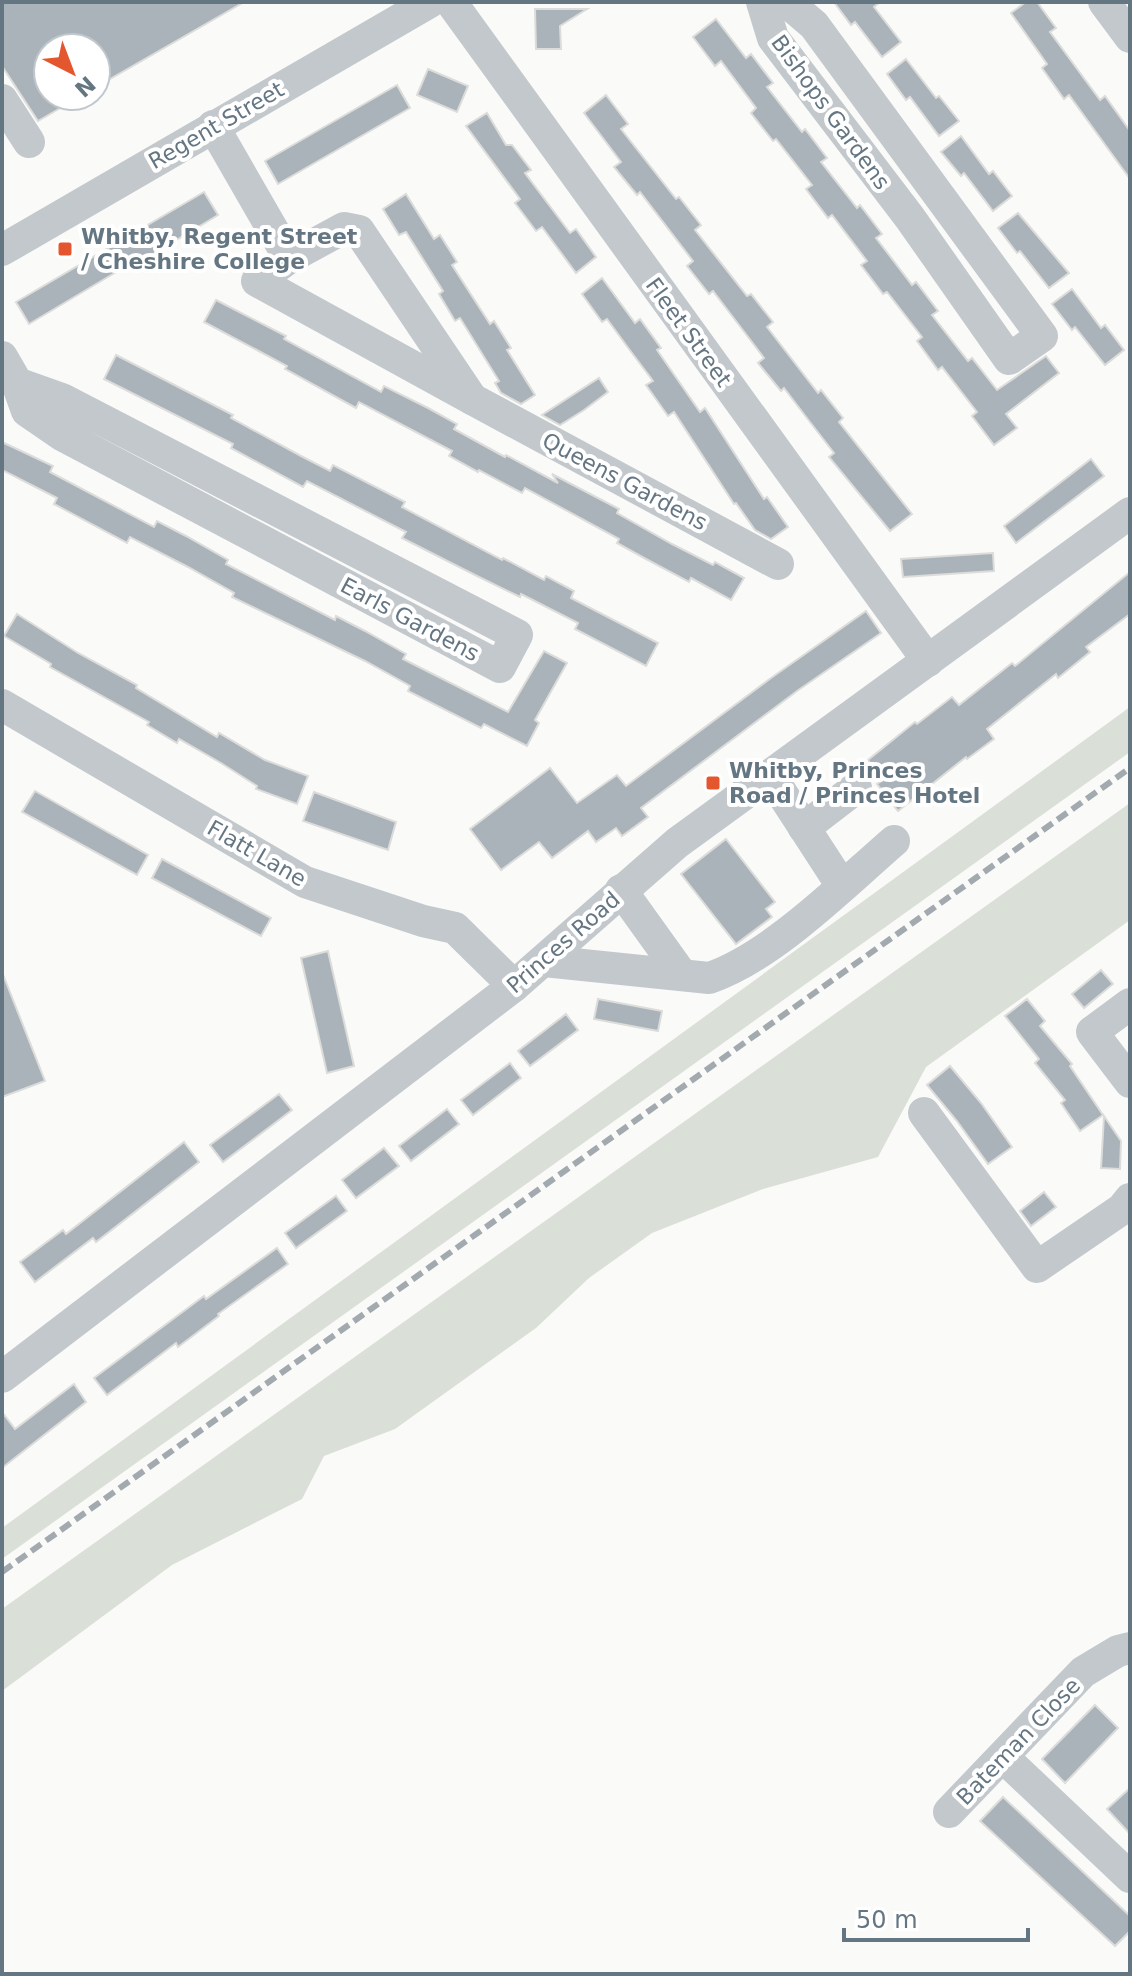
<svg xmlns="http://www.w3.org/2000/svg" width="1132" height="1976" font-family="'DejaVu Sans',sans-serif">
  <rect width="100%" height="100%" fill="#fafaf8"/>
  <g fill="#dadfd7">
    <path d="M1130,707v45l-1128,807v-31z"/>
    <path d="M1130,803v117l-204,147 -48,90 -115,32 -111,44 -63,45 -53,50 -141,101 -71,27 -22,43 -130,66 -170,126v-82z"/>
  </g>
  <g fill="#aab3b9" stroke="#dcdcda" stroke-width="2">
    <path d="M2,2h242l-148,85v-39h-48v48h33l-43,25 -36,-55z"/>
    <path d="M834,2h46l-6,5 27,35 -19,15 -27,-35 -4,3z"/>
    <path d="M1026,2h11l19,26 -6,4 50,68 5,-4 25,35v48l-61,-84 -5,4 -22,-31 5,-4 -36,-51z"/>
    <path d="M535,9h52l-27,17 1,23h-25z"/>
    <path d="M716,19l30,39 5,-4 22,29 -6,4 35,45 3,-3 22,29 -6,4 36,46 3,-3 22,29 -6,4 36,47 4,-3 22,29 -6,4 36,46 4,-3 25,32 49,-34 13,17 -53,41 11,14 -23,17 -22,-29 5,-4 -35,-45 -4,3 -21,-29 5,-4 -35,-45 -4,2 -22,-29 6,-4 -35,-46 -4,3 -22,-29 6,-4 -36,-46 -3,2 -22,-28 5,-5 -35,-47 -6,5 -22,-29z"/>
    <path d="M906,59l30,39 3,-2 20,25 -20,15 -29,-39 -4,3 -19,-26z"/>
    <path d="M428,69l40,17 -11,26 -40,-17z"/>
    <path d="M397,85l13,23 -132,76 -13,-23z"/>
    <path d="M606,95l22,29 -7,5 55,70 3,-2 22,28 -6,5 52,66 4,-2 22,28 -6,5 51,66 3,-3 22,28 -4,4 73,92 -22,17 -61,-74 5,-4 -24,-31 -26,-34 -3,3 -23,-28 6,-5 -25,-33 -26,-34 -4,3 -22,-28 6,-5 -53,-69 -3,3 -23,-28 7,-5 -37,-49z"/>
    <path d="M487,113l19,32h6l19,25 -6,3 45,60 6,-4 20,28 -20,16 -34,-46 -6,4 -21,-28 5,-4 -54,-73z"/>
    <path d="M961,136l28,38 4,-3 19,25 -19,15 -29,-38 -3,3 -20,-24z"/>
    <path d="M204,192l14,23 -83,50 -2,-3 -104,62 -13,-22z"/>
    <path d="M406,194l28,45 6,-4 17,27 -5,3 38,59 4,-3 17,27 -4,2 28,45 -14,9 -20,-11 -6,-10 4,-2 -39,-63 -5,3 -16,-27 4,-3 -37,-59 -7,3 -16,-26z"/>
    <path d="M1018,213l51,60 -20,15 -29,-37 -3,2 -19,-25z"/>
    <path d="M602,278l33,45 5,-4 21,29 -4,2 43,62 5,-4 59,91 3,-2 21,30 -17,12 -16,-9 -19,-27 -2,1 -60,-92 -6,4 -22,-31 7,-4 -24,-32 -22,-30 -5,3 -20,-28z"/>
    <path d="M1072,289l29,39 4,-3 19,25 -19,15 -30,-38 -3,3 -20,-26z"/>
    <path d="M216,300l70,36 -2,3 97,53 3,-6 44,22 29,16 -3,5 51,28 1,-2 52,28 -6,-9 67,35 -2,4 55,31 41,21 2,-3 29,16 -13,22 -40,-22 -2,4 -43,-23 -29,-16 2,-4 -94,-51 -3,5 -43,-23 -1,2 -29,-16 3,-5 -93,-49 -3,6 -71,-39 2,-3 -83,-44z"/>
    <path d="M116,355l117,60 -2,3 70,38 29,15 3,-6 72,37 -3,5 100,53 1,-2 41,22 2,-4 28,15 -3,7 87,45 -12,23 -71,-37 3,-6 -57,-29 -1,3 -45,-22 -73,-37 4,-6 -99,-51 -4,6 -72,-39 2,-4 -129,-65z"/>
    <path d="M599,378l9,14 -24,18 -24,15 -18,-10z"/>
    <path d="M2,442l51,24 -3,6 104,55 3,-6 29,15 42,24 -2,4 109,56 1,-4 29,15 41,23 -3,5 105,53 36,-61 23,12 -32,57 4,3 -12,23 -43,-22 -3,4 -73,-37 2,-5 -45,-25 -133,-64 2,-4 -46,-26 -58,-30 -3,6 -73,-39 3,-6 -55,-28z"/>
    <path d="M1091,459l13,17 -88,67 -12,-17z"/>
    <path d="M993,553l1,18 -91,6 -2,-18z"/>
    <path d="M1130,572v42l-44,33 4,5 -32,26 -2,-4 -69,55 7,10 -27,20 -1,-2 -68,54 -21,-27 6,-4 -15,-20 47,-38 2,2 35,-27 7,8 53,-42 3,3z"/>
    <path d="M866,611l15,22 -84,58 -156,117 7,9 -26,19 -6,-8 -20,14 -8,-11 -36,27 -13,-16 -38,28 -31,-41 80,-61 27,35 40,-28 9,11 145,-108z"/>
    <path d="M17,614l61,39 59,32 -1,3 81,49 2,-4 46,27 43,16 -11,28 -41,-15 1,-3 -36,-23 -42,-24 -2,4 -30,-18 2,-3 -99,-55 1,-3 -47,-28z"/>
    <path d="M35,791l113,64 -11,20 -115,-63z"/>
    <path d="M314,792l82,30 -8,28 -85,-29z"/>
    <path d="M726,839l49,63 -9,7 6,8 -36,27 -55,-70z"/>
    <path d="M162,859l109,59 -10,18 -109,-58z"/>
    <path d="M328,951l26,115 -27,7 -26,-115z"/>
    <path d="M1101,970l12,14 -29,24 -12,-14z"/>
    <path d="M2,972l43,109 -43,16z"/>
    <path d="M598,999l64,12 -4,20 -64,-12z"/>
    <path d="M1027,999l18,22 -5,5 32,38 -2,2 33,49 -23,16 -19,-28 4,-3 -30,-37 4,-4 -34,-43z"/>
    <path d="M566,1014l12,16 -48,36 -12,-15z"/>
    <path d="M510,1063l11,15 -48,37 -12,-15z"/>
    <path d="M950,1066l31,37 31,44 -24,17 -31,-43 -30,-36z"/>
    <path d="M279,1094l13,16 -69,52 -13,-17z"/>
    <path d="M447,1109l12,15 -48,37 -12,-15z"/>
    <path d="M1104,1116l17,25 -1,28 -19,-1z"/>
    <path d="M184,1142l15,20 -103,80 -3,-4 -58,44 -15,-20 43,-32 3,4z"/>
    <path d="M384,1148l15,18 -43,32 -14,-18z"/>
    <path d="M1044,1192l12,15 -25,19 -11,-15z"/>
    <path d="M336,1196l11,15 -51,37 -11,-15z"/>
    <path d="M277,1248l11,16 -70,50 1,2 -41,31 -2,-4 -69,52 -13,-17 110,-82 2,3z"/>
    <path d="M74,1384l12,18 -84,66v-56l13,17z"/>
    <path d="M1095,1705l23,23 -53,55 -23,-24z"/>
    <path d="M1130,1788v46l-23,-25z"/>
    <path d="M1003,1797l127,119v15l-15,15 -135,-125z"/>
  </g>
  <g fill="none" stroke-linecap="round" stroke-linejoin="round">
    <g stroke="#c3c8cc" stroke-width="32">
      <path d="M451,2l477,659"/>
      <path d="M762,2l11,36 137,180 99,141 33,-23 -228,-311 -27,-23"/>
      <path d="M1104,2l26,35"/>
      <path d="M2,100l27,42"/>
      <path d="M213,126l76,132 55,-30 15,3 113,168 -215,-118 32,-23"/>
      <path d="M2,250l428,-248"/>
      <path d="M2,357l15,26 10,28 35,24 438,232 17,-32 -455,-236 -45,-16"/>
      <path d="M472,399l306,165"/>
      <path d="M2,705l303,177 118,39 32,7 59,58"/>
      <path d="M770,775l72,111"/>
      <path d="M804,828l52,-40"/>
      <path d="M621,890l61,85"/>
      <path d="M544,961l165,17c63,-21 134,-93 185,-137"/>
      <path d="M1130,1004l-38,28 38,50"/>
      <path d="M924,1113l113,154 85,-58 8,-10"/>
      <path d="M2,1377l512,-391 163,-143 453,-330"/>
      <path d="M1003,1757l127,120"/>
      <path d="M949,1812l134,-140 35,-21 12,-3"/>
    </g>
    <path stroke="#a2aab0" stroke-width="6" stroke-dasharray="12 6" stroke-linecap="butt" d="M2,1572l1128,-804"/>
  </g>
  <g fill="#e4572e" stroke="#fff" stroke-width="3">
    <rect x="57" y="241" width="16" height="16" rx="4"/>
    <rect x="705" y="775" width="16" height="16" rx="4"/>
  </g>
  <g text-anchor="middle" stroke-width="8" stroke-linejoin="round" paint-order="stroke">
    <g font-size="22" fill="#657683" stroke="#fff">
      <text transform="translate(831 112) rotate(54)" y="8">Bishops Gardens</text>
      <text transform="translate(216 125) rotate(-30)" y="8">Regent Street</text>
      <text transform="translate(689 332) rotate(54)" y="8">Fleet Street</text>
      <text transform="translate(625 481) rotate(28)" y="8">Queens Gardens</text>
      <text transform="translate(410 619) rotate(28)" y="8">Earls Gardens</text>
      <text transform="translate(257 853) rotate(30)" y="8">Flatt Lane</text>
      <text transform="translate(563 942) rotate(-41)" y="8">Princes Road</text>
      <text transform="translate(1018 1741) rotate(-46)" y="8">Bateman Close</text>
    </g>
    <g font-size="22" font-weight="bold" fill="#657683" stroke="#fff" text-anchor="start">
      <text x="81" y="244">Whitby, Regent Street<tspan x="81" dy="25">/ Cheshire College</tspan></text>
      <text x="729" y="778">Whitby, Princes<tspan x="729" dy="25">Road / Princes Hotel</tspan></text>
    </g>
  </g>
  <rect width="1132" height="1976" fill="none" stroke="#657683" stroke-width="8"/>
  <g transform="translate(72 72) rotate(138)"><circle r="38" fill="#ffffff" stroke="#c1c8cd" stroke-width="2"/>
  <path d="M0-6L14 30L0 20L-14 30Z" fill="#e4572e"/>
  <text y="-12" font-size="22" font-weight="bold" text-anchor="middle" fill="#657683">N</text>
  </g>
  <path d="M844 1928v12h184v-12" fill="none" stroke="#657683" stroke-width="4"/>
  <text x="856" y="1928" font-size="24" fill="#657683" stroke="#ffffff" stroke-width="6" paint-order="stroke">50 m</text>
</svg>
